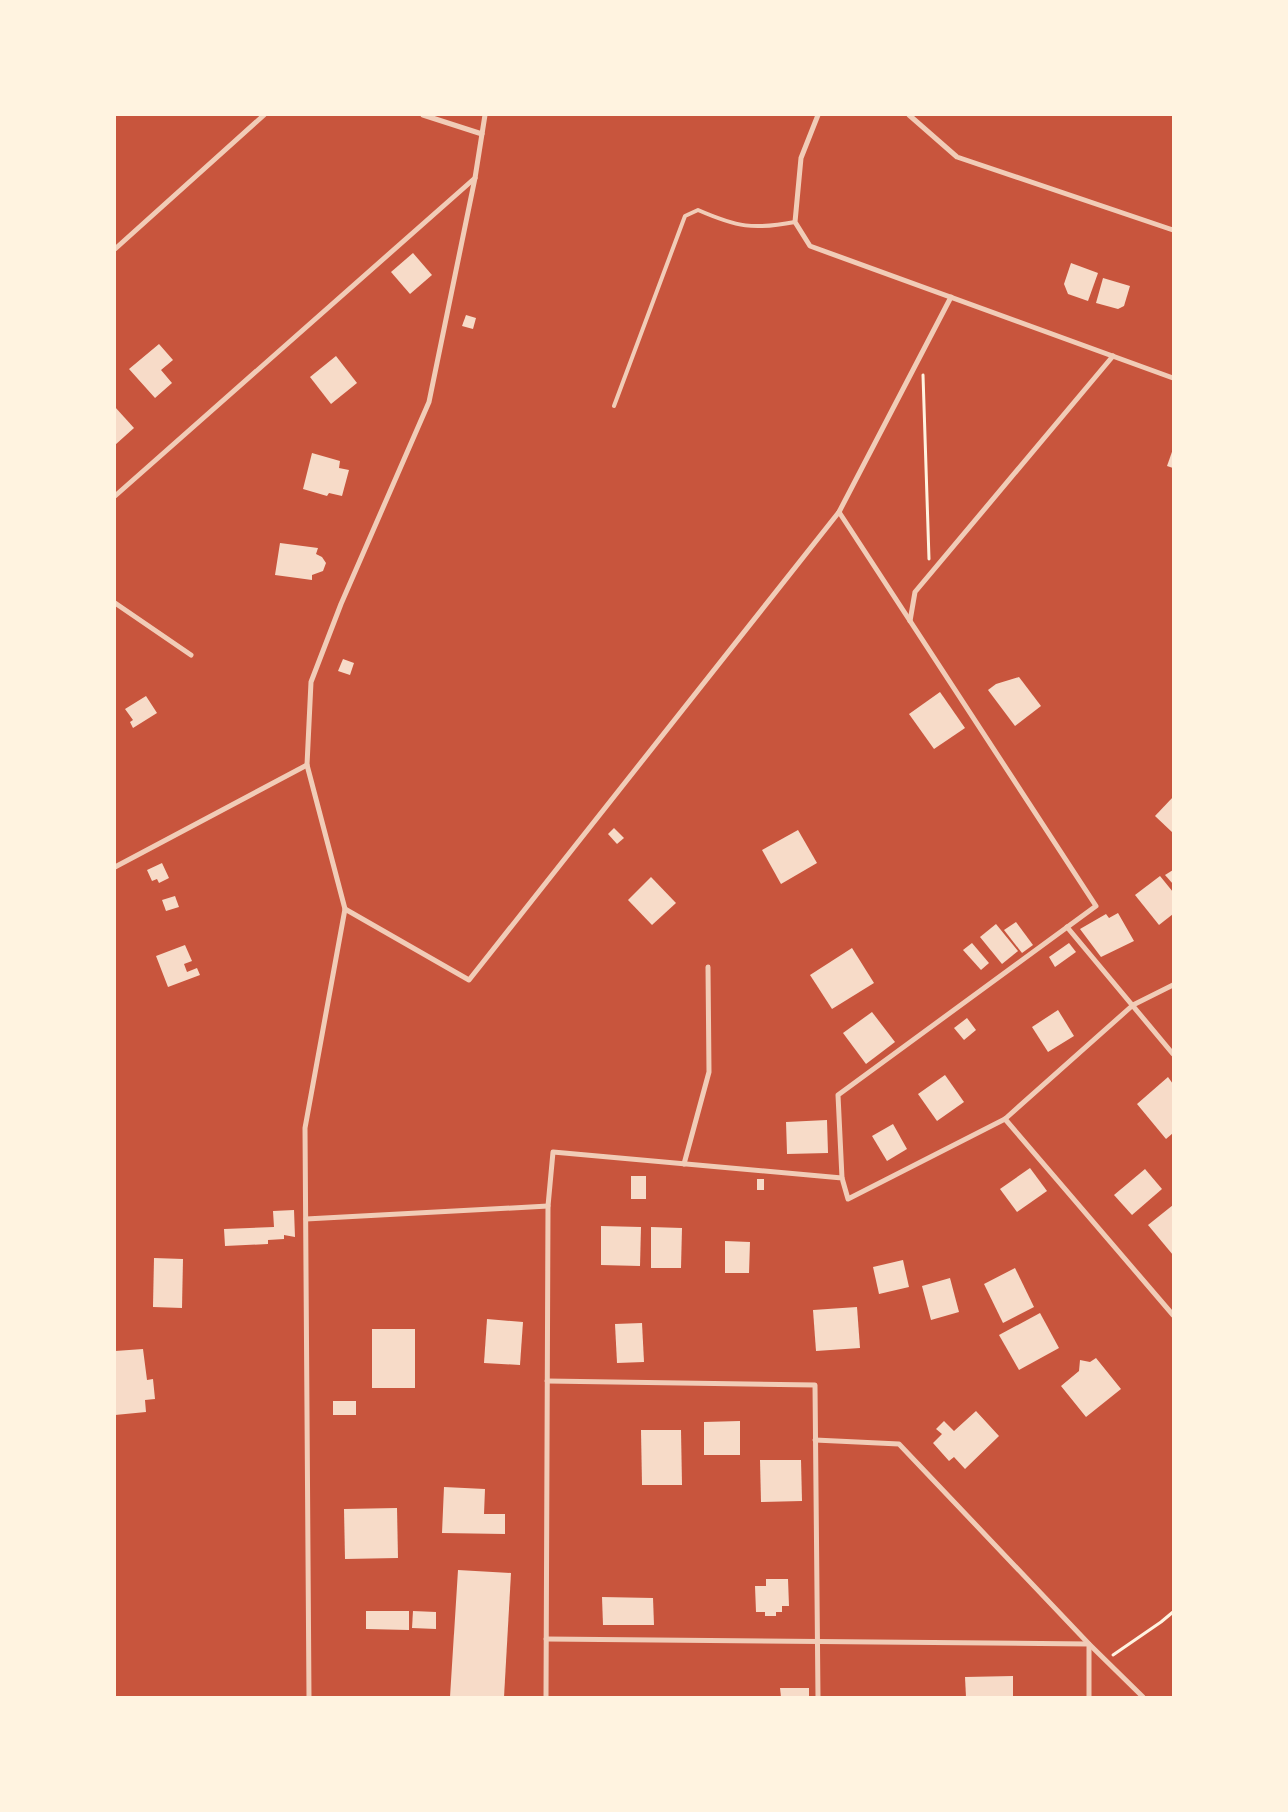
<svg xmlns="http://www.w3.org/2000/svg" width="1288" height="1812" font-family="'DejaVu Sans',sans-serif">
  <rect width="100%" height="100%" fill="#c8553d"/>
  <g fill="#f7dbc8">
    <path d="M413,253l19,22 -22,19 -19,-22z"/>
    <path d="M1071,263l27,10 -10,28 -20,-7 -4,-10z"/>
    <path d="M1103,278l27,8 -6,20 -6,3 -22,-6z"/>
    <path d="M466,315l10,3 -3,11 -11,-3z"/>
    <path d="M159,344l14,16 -12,10 11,13 -17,15 -26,-29z"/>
    <path d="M336,356l21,27 -26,21 -21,-27z"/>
    <path d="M115,407l19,21 -19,17z"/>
    <path d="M1173,449v19l-6,-2z"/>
    <path d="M312,453l28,8 -1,7 10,2 -7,26 -13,-3 -2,3 -24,-7z"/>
    <path d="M280,543l38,5 -2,6 6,3 4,6 -3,8 -11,4v5l-37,-5z"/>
    <path d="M343,659l11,4 -4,12 -12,-4z"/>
    <path d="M1019,677l22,29 -26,20 -27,-36 8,-6z"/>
    <path d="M940,692l25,36 -31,21 -25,-35z"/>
    <path d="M146,696l11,17 -24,15 -3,-6 3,-2 -8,-11z"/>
    <path d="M1173,797v36l-18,-17z"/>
    <path d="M614,828l10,10 -7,6 -9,-10z"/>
    <path d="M798,830l19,33 -36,21 -19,-34z"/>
    <path d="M162,863l7,15 -10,5 -2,-4 -5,2 -5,-11z"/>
    <path d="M1173,870v14l-8,-9z"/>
    <path d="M1160,876l13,16v22l-14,11 -24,-30z"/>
    <path d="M651,877l25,26 -24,22 -24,-25z"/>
    <path d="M175,896l4,11 -13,4 -4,-11z"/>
    <path d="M1118,913l16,28 -33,16 -21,-28 26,-15 3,4z"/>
    <path d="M1016,922l17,23 -11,8 -18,-23z"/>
    <path d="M996,924l22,27 -16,13 -22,-27z"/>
    <path d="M972,943l17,20 -8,7 -18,-20z"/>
    <path d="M1069,943l7,9 -21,15 -6,-10z"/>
    <path d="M185,945l7,16 -8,3 3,8 10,-4 3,7 -32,12 -12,-31z"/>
    <path d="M852,948l22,35 -42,26 -22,-34z"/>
    <path d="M1058,1010l16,26 -26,16 -16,-25z"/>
    <path d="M872,1012l23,30 -29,22 -23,-31z"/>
    <path d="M967,1018l9,12 -12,10 -10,-12z"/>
    <path d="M945,1075l19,27 -27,19 -19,-27z"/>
    <path d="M1168,1077l5,7v49l-7,6 -29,-35z"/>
    <path d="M827,1120l1,33 -41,1 -1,-32z"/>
    <path d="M893,1124l14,25 -20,12 -15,-25z"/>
    <path d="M1030,1168l17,23 -30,21 -17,-23z"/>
    <path d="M1145,1169l17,20 -30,26 -18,-20z"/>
    <rect x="631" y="1176" width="15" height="23"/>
    <rect x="757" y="1179" width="7" height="11"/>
    <path d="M1173,1205v50l-25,-30z"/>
    <path d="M294,1210l1,27 -11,-2v4l-16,1v4l-43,2 -1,-17 50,-2 -1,-16z"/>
    <path d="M601,1226l40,1 -1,39 -39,-1z"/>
    <path d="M651,1227l31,1 -1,40h-30z"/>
    <path d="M725,1241l25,1 -1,31h-24z"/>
    <path d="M154,1258l29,1 -1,49 -29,-1z"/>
    <path d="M903,1260l6,27 -30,7 -6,-27z"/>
    <path d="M1015,1268l19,39 -31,16 -19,-39z"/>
    <path d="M950,1278l9,34 -28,8 -9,-34z"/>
    <path d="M857,1307l3,41 -44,3 -3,-41z"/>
    <path d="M1040,1313l19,35 -40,22 -20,-35z"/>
    <path d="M487,1319l36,3 -3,43 -36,-2z"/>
    <path d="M642,1323l2,39 -27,1 -2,-39z"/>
    <rect x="372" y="1329" width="43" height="59"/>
    <path d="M143,1349l4,31 6,-1 2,20 -10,1 1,12 -31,3v-64z"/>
    <path d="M1096,1358l25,31 -35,28 -25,-31 18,-15 1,-11 10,2z"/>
    <rect x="333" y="1401" width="23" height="14"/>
    <path d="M976,1411l23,25 -34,33 -11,-12 -5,4 -16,-18 9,-9 -6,-5 8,-8 10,10z"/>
    <path d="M740,1421v34h-36v-33z"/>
    <path d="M641,1430h40l1,55h-40z"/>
    <path d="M760,1460h41l1,41 -41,1z"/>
    <path d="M444,1487l41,2 -1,25h21v20l-63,-1z"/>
    <path d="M397,1508l1,50 -53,1 -1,-50z"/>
    <path d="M458,1570l53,3 -7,124h-54z"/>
    <path d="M766,1579h22l1,27h-7v6h-6v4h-11v-4h-9l-1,-26h11z"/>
    <path d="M602,1597l51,1 1,27h-51z"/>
    <path d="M366,1611h43v19l-43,-1z"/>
    <path d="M413,1611l23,1v17l-24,-1z"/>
    <path d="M1013,1676v21h-47l-1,-20z"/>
    <path d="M780,1688h29v9h-28z"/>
  </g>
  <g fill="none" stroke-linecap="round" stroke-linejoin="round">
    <g stroke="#fff3e0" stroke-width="3">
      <path d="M923,375l6,184"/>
      <path d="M1113,1655l48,-33 12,-10"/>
    </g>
    <path stroke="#f1ccb7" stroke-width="4" d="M614,406l71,-190 13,-6c39,17 55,20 97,12"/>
    <g stroke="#f1ccb7" stroke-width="5">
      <path d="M423,115l59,19"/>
      <path d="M818,115l-17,43 -6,64 15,24 363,132"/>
      <path d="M909,115l48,42 216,73"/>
      <path d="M115,249l149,-134"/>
      <path d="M115,496l360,-318"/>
      <path d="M839,512l257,394 -258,189 4,83"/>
      <path d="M115,603l76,52"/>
      <path d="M910,621l5,-29 198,-236"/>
      <path d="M115,867l192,-102"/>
      <path d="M345,909l124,71 370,-468 112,-215"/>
      <path d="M1067,927l106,127"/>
      <path d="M1005,1119l168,196"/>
      <path d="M684,1164l25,-92 -1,-105"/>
      <path d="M306,1219l242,-13"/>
      <path d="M547,1381l268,4 3,312"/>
      <path d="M815,1440l84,4 190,200 54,53"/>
      <path d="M546,1639l543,5v53"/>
      <path d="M309,1697l-4,-569 40,-219 -38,-144 4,-83 30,-78 88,-202 46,-224 10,-63"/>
      <path d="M546,1697l2,-491 5,-54 289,26 6,21 157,-80 128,-114 40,-20"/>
    </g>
  </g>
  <rect width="1288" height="1812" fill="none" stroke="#fff3e0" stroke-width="232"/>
</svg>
